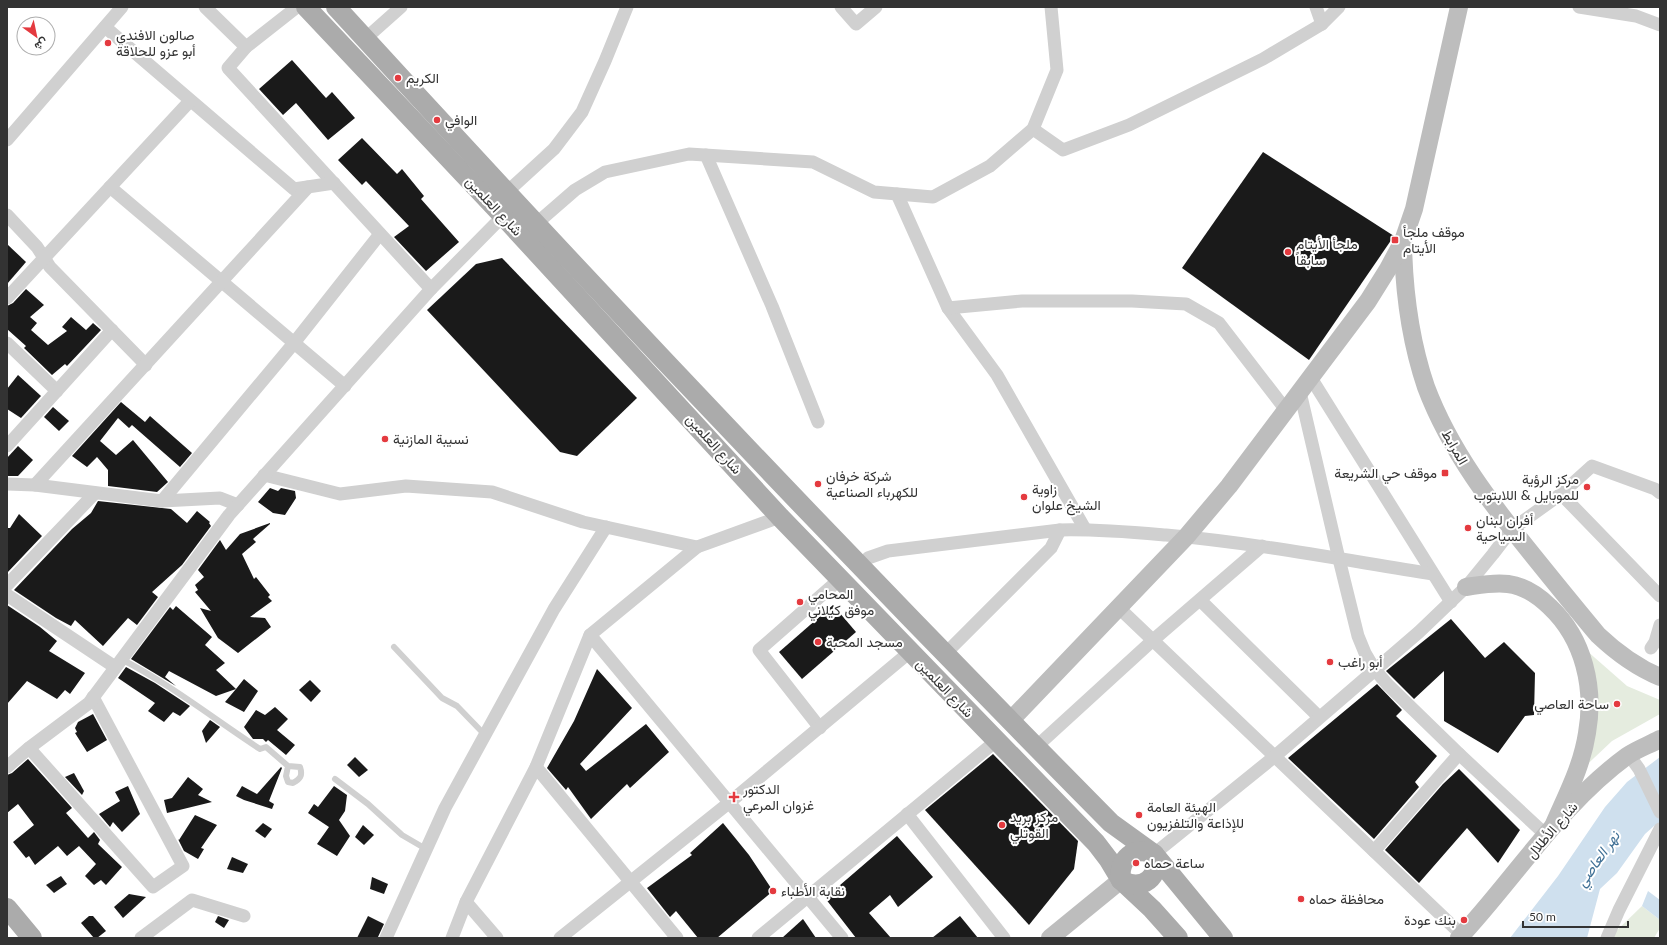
<svg xmlns="http://www.w3.org/2000/svg" width="1667" height="945" font-family="Lato,Vazirmatn,sans-serif">
  <rect width="100%" height="100%" fill="#fff"/>
  <g fill="#e5ecdf">
    <path d="M1578,643l49,43 33,14v14l-48,27 -36,34 15,-36z"/>
    <path d="M1642,906l18,14v8l-6,10h-45z"/>
  </g>
  <g fill="#cfe0ee">
    <path d="M1660,757v66l-6,3 -9,8 -28,39 -17,16 -13,49h-77l48,-62 47,-69 22,-25z"/>
    <path d="M1648,891l12,9v20l-18,-14z"/>
  </g>
  <g fill="#1a1a1a">
    <path d="M292,60l34,38 6,-6 23,26 -27,22 -32,-37 -13,12 -24,-26z"/>
    <path d="M362,138l35,36 5,-5 22,27 -3,3 38,43 -33,29 -32,-34 15,-11 -43,-45 -4,4 -24,-25z"/>
    <path d="M1263,152l131,84 -85,124 -127,-92z"/>
    <path d="M7,244l19,18 -19,22z"/>
    <path d="M502,258l135,140 -60,58 -17,-4 -133,-142 49,-46z"/>
    <path d="M26,289l18,16 -14,12 7,6 -6,7 17,15 19,-14 -5,-4 9,-10 15,13 7,-7 8,7 -34,36 -2,-2 -13,11 -28,-27 2,-2 -19,-17v-23l6,-3z"/>
    <path d="M18,375l23,21 -20,22 -14,-9v-20z"/>
    <path d="M121,402l24,20 5,-6 42,37 -12,14 -48,-42 -3,3 -11,-10 -18,23 16,14 17,-15 35,42 -11,10 -49,-6v-16l-11,-13 -10,10 -15,-11z"/>
    <path d="M53,407l16,14 -10,10 -15,-14z"/>
    <path d="M18,446l15,14 -15,16h-11v-18z"/>
    <path d="M270,488l8,3 3,-3 14,3 1,7 -11,17 -12,-2 -15,-11z"/>
    <path d="M98,501l73,8 16,14 10,-12 13,11 -1,1 2,3 -29,39 -30,27 6,5 -21,28 -9,-7 -25,28 -28,-26 -4,6 -15,-8 -42,-28 58,-61 19,-16z"/>
    <path d="M19,514l23,22 -35,37v-45h3z"/>
    <path d="M270,523v1l-17,15 3,3 -14,12 12,25 2,-2 14,18 -2,2 4,4 -22,16 15,1 6,9 -33,26 -20,-15 -18,-30 11,3 -16,-19 3,-2 -3,-5 9,-8 -6,-7 22,-30 6,10 14,-16z"/>
    <path d="M7,605l33,22 17,14 -8,10 36,22 -15,21 -5,-4 -8,9 -30,-18 -20,23z"/>
    <path d="M833,605l23,27 -54,47 -23,-27z"/>
    <path d="M176,606l36,31 -7,8 20,18 -9,7 20,19 8,-10 14,12 -14,21 -19,-10 11,-13 -20,7 -47,-25 -4,6 11,9 -45,-27 39,-52 3,3z"/>
    <path d="M1451,619l34,39 19,-16 31,31 -1,42 -9,1 -27,37 -54,-32v-50l-30,28 -28,-28z"/>
    <path d="M126,667l29,16 35,23 -10,10 -7,-4 -9,10 -16,-11 7,-8 -37,-25z"/>
    <path d="M597,669l35,39 -52,56 6,7 60,-47 23,28 -39,36 -3,-4 -36,35 -23,-32 -2,3 -19,-22 27,-47z"/>
    <path d="M310,680l11,11 -10,11 -12,-12z"/>
    <path d="M1377,684l25,26 -6,6 41,40 -22,26 4,5 -45,52 -86,-81z"/>
    <path d="M275,707l13,12 -11,11 18,15 -9,10 -18,-15 -2,2 -3,-3h-10l-9,-12 12,-17 9,5z"/>
    <path d="M93,714l14,26 -20,12 -12,-19 2,-1 -2,-4 3,-6z"/>
    <path d="M210,720l10,7 -14,16 -4,-12z"/>
    <path d="M993,754l85,87 -4,28 -45,56 -104,-115z"/>
    <path d="M355,757l13,13 -9,7 -12,-12z"/>
    <path d="M28,759l44,49 -6,5 22,25 6,-6 6,8 -2,4 24,23 -16,18 -5,-5 -7,5 -9,-9 11,-12 -17,-18 -12,10 -9,-10 -23,19 -6,-9 -3,2 -13,-16 21,-17 -16,-21 -11,9v-38l5,-2z"/>
    <path d="M281,767l1,1 -13,33 5,3 -2,5 -28,-9 -8,-4 6,-10 15,8z"/>
    <path d="M1459,769l61,61 -22,33 -31,-35 -48,55 -34,-33 58,-66z"/>
    <path d="M74,773l10,18 -2,4 -17,-18z"/>
    <path d="M188,777l15,12 -5,6 14,7 -45,11 -3,-13 8,-2z"/>
    <path d="M128,786l12,28 -18,18 -9,-10 -3,5 -11,-13 21,-13 -5,-9z"/>
    <path d="M334,786l13,9 -2,16 -6,9 11,16 -13,20 -20,-12 12,-17 -21,-14 6,-9 4,3z"/>
    <path d="M195,815l22,10 -16,23 3,1 -6,10 -14,-8 -6,-12 1,1z"/>
    <path d="M263,823l9,6 -7,9 -10,-7z"/>
    <path d="M723,823l26,32 24,36 -56,47h-19l-22,-27 -6,6 -23,-29 45,-33 -2,-2z"/>
    <path d="M363,825l11,10 -10,10 -9,-8z"/>
    <path d="M897,836l36,41 -35,30 -8,-12 -21,18 22,25h-35l-31,-40z"/>
    <path d="M232,857l16,7 -5,9 -16,-4z"/>
    <path d="M61,876l6,8 -13,9 -8,-8z"/>
    <path d="M372,877l16,7 -4,10 -14,-5z"/>
    <path d="M129,894l17,3 -23,21 -9,-11z"/>
    <path d="M89,916h4l13,15 -9,7h-3l-13,-15z"/>
    <path d="M218,916l11,4 -5,8 -9,-6z"/>
    <path d="M368,916l16,8 -6,13 -21,1z"/>
    <path d="M960,916l18,22h-46z"/>
    <path d="M803,919l13,19h-34z"/>
  </g>
  <g fill="none" stroke-linecap="round" stroke-linejoin="round">
    <g stroke="#d0d0d0" stroke-width="6">
      <path d="M394,647l48,51 15,8 28,29"/>
      <path d="M121,659c49,25 93,60 139,90l6,-2 22,19 -2,10 2,6 5,1c7,-4 10,-7 7,-16l-12,-1"/>
      <path d="M335,779l33,25 34,31 24,14"/>
    </g>
    <g stroke="#d0d0d0" stroke-width="13">
      <path d="M205,7l41,40"/>
      <path d="M297,7l-51,40 -18,21 203,221"/>
      <path d="M841,7l15,17 20,-17"/>
      <path d="M1316,7l6,17"/>
      <path d="M1579,7l57,9 24,9"/>
      <path d="M105,27l189,162 40,-6"/>
      <path d="M365,39l36,-32"/>
      <path d="M1033,129l30,21 66,-25 134,-66 59,-35 17,-17"/>
      <path d="M7,140l115,-133"/>
      <path d="M706,155l66,151 46,116"/>
      <path d="M110,187l235,199"/>
      <path d="M507,192l47,-43 28,-37 23,-51 22,-54"/>
      <path d="M897,194l51,114 49,67 88,154"/>
      <path d="M7,215l30,32 13,20 96,98"/>
      <path d="M537,223l38,-33 30,-18 84,-18 124,8 61,30 59,5 57,-31 43,-37 24,-59 -6,-63"/>
      <path d="M7,298l183,-197"/>
      <path d="M948,308l74,-7h110l54,3 33,19 67,87"/>
      <path d="M7,343l50,48"/>
      <path d="M1311,378l140,224"/>
      <path d="M1300,392l39,167 19,77 7,17 10,17 13,15 71,69 87,81"/>
      <path d="M7,446l105,-116"/>
      <path d="M264,475l76,19 66,-8 86,6 91,30 114,25 83,-30"/>
      <path d="M7,484l28,1 127,16 58,-3 18,7"/>
      <path d="M35,485l273,-298"/>
      <path d="M1561,494l99,102"/>
      <path d="M162,501l132,-158 86,-109"/>
      <path d="M860,566l8,-8 20,-7 172,-21c36,-1 70,2 106,5 90,8 178,25 267,39"/>
      <path d="M7,585l88,-92"/>
      <path d="M7,595l108,72"/>
      <path d="M1200,600l119,117"/>
      <path d="M1119,608l343,327"/>
      <path d="M590,635l252,303"/>
      <path d="M1651,648l4,-6 5,-17"/>
      <path d="M945,654l106,-106 9,-18"/>
      <path d="M820,728l-61,-78 81,-71"/>
      <path d="M1036,747l116,-106 110,-95"/>
      <path d="M29,748l124,139 30,-21 -90,-169"/>
      <path d="M1629,755l10,14 21,43"/>
      <path d="M7,767l22,-19 60,-45 140,-188 202,-226 72,-73"/>
      <path d="M536,767l141,171"/>
      <path d="M907,814l97,124"/>
      <path d="M1374,851l85,-97"/>
      <path d="M1154,854l120,-97 145,-125 47,-45 27,-33 19,-25 49,-35 31,-28 63,23 5,4"/>
      <path d="M466,902l31,36"/>
      <path d="M141,938l51,-38 52,16"/>
      <path d="M386,938l59,-130 109,-199 52,-82"/>
      <path d="M452,938l14,-36 70,-135 54,-132 107,-88"/>
      <path d="M560,938l170,-136 181,-151"/>
      <path d="M758,938l238,-197"/>
      <path d="M1607,938l12,-28 41,-81"/>
    </g>
    <g stroke="#bdbdbd" stroke-width="18">
      <path d="M1403,244c1,49 7,96 23,143 24,64 66,118 109,171 21,26 42,52 63,77 19,18 38,32 62,42"/>
      <path d="M1466,587c14,-2 28,-5 42,-3 16,2 31,12 42,23 34,32 45,81 37,126 -5,33 -20,61 -33,91"/>
      <path d="M1010,721l176,-184 43,-51 139,-185 20,-32 15,-28 11,-32 45,-202"/>
      <path d="M1050,938l71,-58"/>
      <path d="M1459,938c56,-60 101,-133 168,-182 10,-7 22,-11 33,-17"/>
    </g>
    <g stroke="#ababab" stroke-width="20">
      <path d="M306,7l197,209 277,301 316,326 13,17 12,20 31,29 26,29"/>
      <path d="M336,7c253,277 511,549 775,816l43,31"/>
      <path d="M1154,854c8,23 -12,38 -33,26 -3,-21 13,-35 33,-26l69,84"/>
      <path d="M7,908l25,30"/>
    </g>
  </g>
  <g fill="#e43a3f" stroke="#fff" stroke-width="1.5">
    <circle cx="108" cy="43" r="4"/>
    <circle cx="398" cy="78" r="4"/>
    <circle cx="437" cy="120" r="4"/>
    <rect x="1391" y="236" width="8" height="8" rx="2"/>
    <circle cx="1288" cy="252" r="4"/>
    <circle cx="385" cy="439" r="4"/>
    <rect x="1441" y="469" width="8" height="8" rx="2"/>
    <circle cx="818" cy="484" r="4"/>
    <circle cx="1587" cy="487" r="4"/>
    <circle cx="1024" cy="497" r="4"/>
    <circle cx="1468" cy="528" r="4"/>
    <circle cx="800" cy="602" r="4"/>
    <circle cx="818" cy="642" r="4"/>
    <circle cx="1330" cy="662" r="4"/>
    <circle cx="1617" cy="704" r="4"/>
    <path d="M732 791h4v4h4v4h-4v4h-4v-4h-4v-4h4z"/>
    <circle cx="1139" cy="815" r="4"/>
    <circle cx="1002" cy="825" r="4"/>
    <circle cx="1136" cy="863" r="4"/>
    <circle cx="773" cy="891" r="4"/>
    <circle cx="1301" cy="899" r="4"/>
    <circle cx="1464" cy="920" r="4"/>
  </g>
  <g text-anchor="middle" stroke-width="4" stroke-linejoin="round" paint-order="stroke">
    <g font-size="14" fill="#333" stroke="#fff" text-anchor="start">
      <text x="116" y="40">صالون الافندي<tspan x="116" dy="16">أبو عزو للحلاقة</tspan></text>
      <text x="406" y="83">الكريم</text>
      <text x="445" y="125">الوافي</text>
      <text x="1403" y="237">موقف ملجأ<tspan x="1403" dy="16">الأيتام</tspan></text>
      <text x="1296" y="249">ملجأ الأيتام<tspan x="1296" dy="16">سابقاً</tspan></text>
      <text x="393" y="444">نسيبة المازنية</text>
      <text x="1437" y="478" text-anchor="end">موقف حي الشريعة</text>
      <text x="826" y="481">شركة خرفان<tspan x="826" dy="16">للكهرباء الصناعية</tspan></text>
      <text x="1579" y="484" text-anchor="end">مركز الرؤية<tspan x="1579" dy="16">للموبايل &amp; اللابتوب</tspan></text>
      <text x="1032" y="494">زاوية<tspan x="1032" dy="16">الشيخ علوان</tspan></text>
      <text x="1476" y="525">أفران لبنان<tspan x="1476" dy="16">السياحية</tspan></text>
      <text x="808" y="599">المحامي<tspan x="808" dy="16">موفق كيلاني</tspan></text>
      <text x="826" y="647">مسجد المحبة</text>
      <text x="1338" y="667">أبو راغب</text>
      <text x="1609" y="709" text-anchor="end">ساحة العاصي</text>
      <text x="743" y="794">الدكتور<tspan x="743" dy="16">غزوان المرعي</tspan></text>
      <text x="1147" y="812">الهيئة العامة<tspan x="1147" dy="16">للإذاعة والتلفزيون</tspan></text>
      <text x="1010" y="822">مركز بريد<tspan x="1010" dy="16">القوتلي</tspan></text>
      <text x="1144" y="868">ساعة حماه</text>
      <text x="781" y="896">نقابة الأطباء</text>
      <text x="1309" y="904">محافظة حماه</text>
      <text x="1456" y="925" text-anchor="end">بنك عودة</text>
    </g>
    <g font-size="14" fill="#333" stroke="#fff">
      <text transform="translate(494 206) rotate(47)" y="5">شارع العلمين</text>
      <text transform="translate(714 444) rotate(48)" y="5">شارع العلمين</text>
      <text transform="translate(1455 447) rotate(60)" y="5">المرابط</text>
      <text transform="translate(945 688) rotate(46)" y="5">شارع العلمين</text>
      <text transform="translate(1552 830) rotate(-49)" y="5">شارع الأطلال</text>
    </g>
    <g font-size="15" font-style="italic" fill="#407196" stroke="#fff">
      <text transform="translate(1598 859) rotate(-55)" y="5">نهر العاصي</text>
    </g>
  </g>
  <rect width="1667" height="945" fill="none" stroke="#333333" stroke-width="16"/>
  <g transform="translate(36 36) rotate(147)"><circle r="19" fill="#ffffff" stroke="#adadad"/>
  <path d="M0-3L7 15L0 10L-7 15Z" fill="#e43a3f"/>
  <text y="-6" font-size="11" font-weight="bold" text-anchor="middle" fill="#333333">ش</text>
  </g>
  <path d="M1523 921v6h105v-6" fill="none" stroke="#333333" stroke-width="2"/>
  <text x="1529" y="921" font-size="12" fill="#333333" stroke="#ffffff" stroke-width="3" paint-order="stroke">50 m</text>
</svg>
